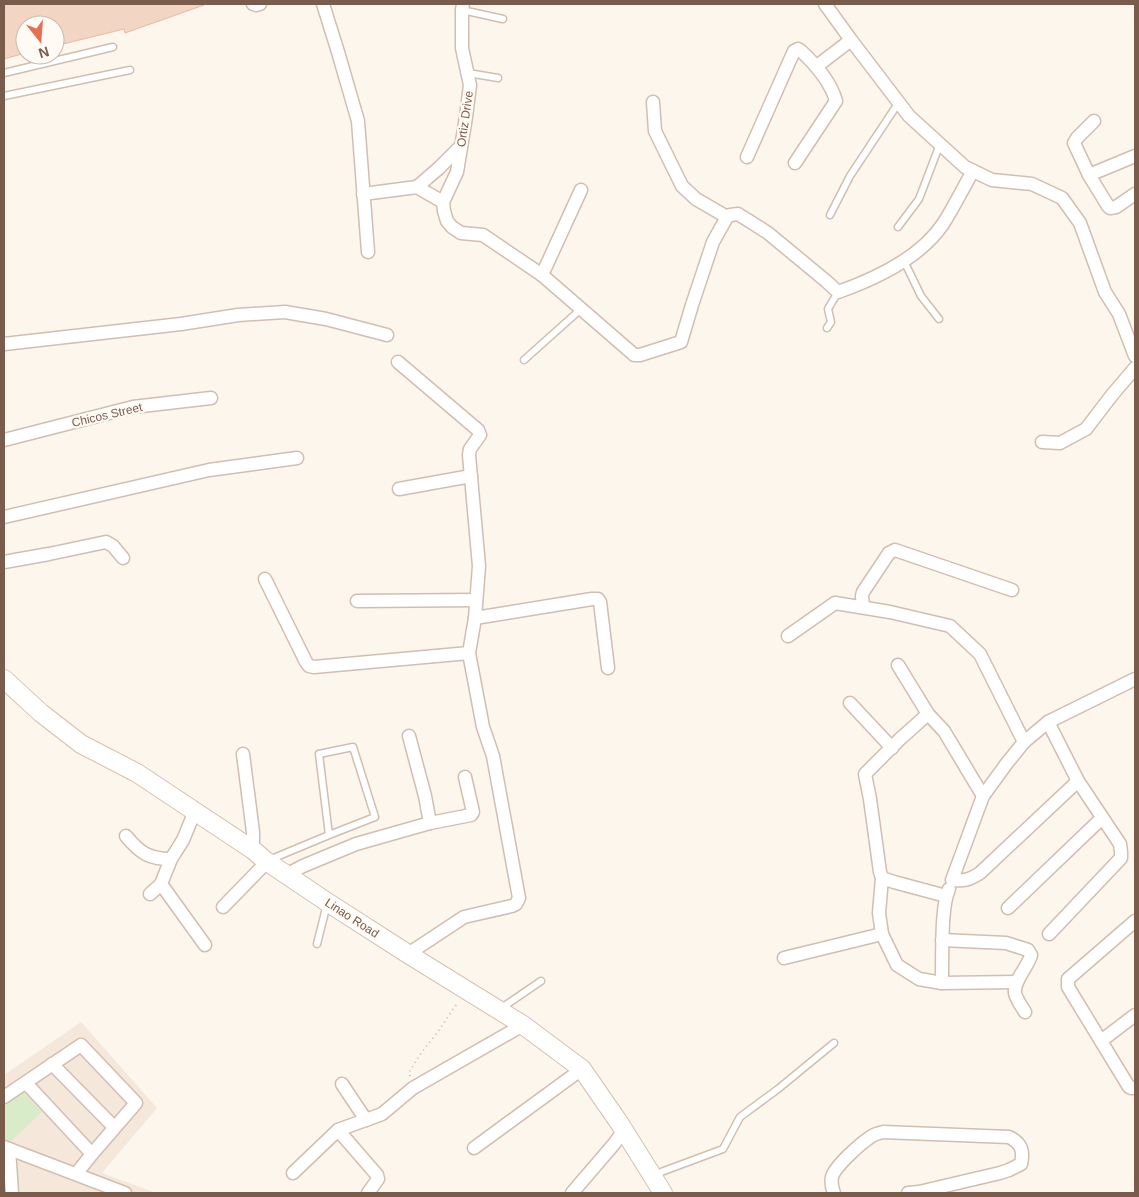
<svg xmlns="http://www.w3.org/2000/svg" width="1139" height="1197" font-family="Helvetica,sans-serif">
  <rect width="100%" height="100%" fill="#fdf6ec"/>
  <path fill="#f5e8da" d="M81,1022l76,86 -55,65 54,20h-152v-118z"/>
  <path fill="#d8ecc9" d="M20,1089l22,23 -33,31 -5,-5v-33z"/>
  <path fill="#f3d5c3" stroke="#e6bba3" d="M4,4h200v1l-79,28 -1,-4 -69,17v-21h-30v28l-21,6z"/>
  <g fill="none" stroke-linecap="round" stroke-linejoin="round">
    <defs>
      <g id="lane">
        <path d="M462,10l41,9"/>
        <path d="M4,73l109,-26"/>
        <path d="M468,73l30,5"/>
        <path d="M4,96l126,-26"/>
        <path d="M830,215l20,-39 49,-74"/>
        <path d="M898,227l21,-28 21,-55"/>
        <path d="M904,261l17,35 18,23"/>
        <path d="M827,328l4,-6 -3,-13 10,-17"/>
        <path d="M524,360l57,-51"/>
        <path d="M269,860l60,-25 46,-18 -22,-70 -34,7 10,81"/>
        <path d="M317,944l10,-40"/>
        <path d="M500,1009l41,-28"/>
        <path d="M653,1175l70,-26 17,-32 38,-28 56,-46"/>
      </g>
      <g id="street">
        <path d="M253,4l3,1 4,-1"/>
        <path d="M323,4l15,48 20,69 10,131"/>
        <path d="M463,4l-1,6v38l8,37 -4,32 -9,55 -14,30 1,9 3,10 5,6 9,6 22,2 59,40"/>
        <path d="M825,4l26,36 58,76 56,51 27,13 40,4 30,14 18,25 25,69 14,22 16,42"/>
        <path d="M817,66l34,-26"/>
        <path d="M653,102l2,29 27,55 14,13 31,18"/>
        <path d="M1094,121l-17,17 -3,5 15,32 19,31 2,2 6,-1 19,-13"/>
        <path d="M747,157l47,-106 4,-2 3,2c14,13 30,32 35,50l-41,62"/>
        <path d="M1089,175l46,-19"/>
        <path d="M417,187l22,-19 22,-22"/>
        <path d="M581,190l-39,85 90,78 2,2h6l41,-13 11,-37 21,-63 14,-25 3,-2 8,-1 30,19 58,48 12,11c37,-13 82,-34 105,-68 11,-17 20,-36 30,-53"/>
        <path d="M363,194l54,-7 26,15"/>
        <path d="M4,344l177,-20 57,-9 47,-3 41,7 61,16"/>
        <path d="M398,362l80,68 2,5 -10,14 -1,6 10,111 -4,52 -6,35 14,74 10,29 26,142 -3,6 -4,2 -48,11 -56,37"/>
        <path d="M4,440l129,-33 78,-9"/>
        <path d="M1042,442l18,1 26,-14 26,-34 23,-27"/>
        <path d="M399,489l72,-13"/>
        <path d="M4,517l205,-47 88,-12"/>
        <path d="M4,562l45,-8 57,-12 7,4 10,12"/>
        <path d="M265,579l41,83 3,4 5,1 155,-14"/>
        <path d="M357,601l119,-1"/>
        <path d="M863,607l-1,-11 1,-4 26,-39 6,-3 117,40"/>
        <path d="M475,618l117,-19h6l2,3 8,66"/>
        <path d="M788,636l47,-33 55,9 60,14 30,28 44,88"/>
        <path d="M898,665l30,49 16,17 39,65"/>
        <path d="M850,703l42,45"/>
        <path d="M928,714l-28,25 -35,35 5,25 10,73 2,6 12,4 52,14"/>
        <path d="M1048,722l30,59 42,63 1,8v6l-72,76"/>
        <path d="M243,754l10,78v18"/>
        <path d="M1078,781l-98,92c-11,7 -15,8 -28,7l31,-84 24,-33 17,-21 24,-20 87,-43"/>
        <path d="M430,823l41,-8 2,-3 -8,-35"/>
        <path d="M126,836c14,17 23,23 45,23"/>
        <path d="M286,875l17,-9 53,-22 74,-21 -5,-27 -16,-60"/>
        <path d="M882,878l-3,35 3,21 15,31 22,14 23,4 75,-1"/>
        <path d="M161,884l44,61"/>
        <path d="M150,894l11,-10 10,-25 12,-19 12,-29"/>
        <path d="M223,907l39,-40 4,-6"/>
        <path d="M1008,908l94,-90"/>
        <path d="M1135,921l-67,58v8l61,100 2,1h4"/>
        <path d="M942,940l64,3 22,7 3,5c-3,12 -18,26 -16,38 1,6 7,14 10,19"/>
        <path d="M784,958l98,-24"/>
        <path d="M942,983c0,-20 0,-40 1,-60 1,-12 1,-23 6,-34"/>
        <path d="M1101,1041l34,-26"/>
        <path d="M52,1064l62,63"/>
        <path d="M26,1083l66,71"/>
        <path d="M342,1084l24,36"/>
        <path d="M4,1097l77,-52 55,58 -44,51 -16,20"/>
        <path d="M338,1130l39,45 1,4 -10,14"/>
        <path d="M4,1147l121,46"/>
        <path d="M474,1148l108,-79"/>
        <path d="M9,1149l3,44"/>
        <path d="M293,1173l45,-43 44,-16 31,-26 110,-63"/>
        <path d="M572,1193l42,-49 10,-14"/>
        <path d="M834,1193c-2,-5 -3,-11 -2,-16 3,-11 29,-34 40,-41 3,-2 7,-3 11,-4l126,5c12,6 15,13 12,27l-12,6 -9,3 -81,19 -11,1"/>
      </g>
      <path id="secondary" d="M4,679l37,34 40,31 56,29 116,77 13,11 61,41 81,52 115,71 59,44 38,55 43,69"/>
    </defs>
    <use href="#lane" stroke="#d1beb0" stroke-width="9"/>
    <use href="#street" stroke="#d1beb0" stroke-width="15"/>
    <use href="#secondary" stroke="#d6c0b0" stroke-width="20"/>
    <path stroke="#d9b8a5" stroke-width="2" stroke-dasharray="1 4" stroke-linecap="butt" d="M410,1076l-1,-4 12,-19 16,-20 21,-31"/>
    <use href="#lane" stroke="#fff" stroke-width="6"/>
    <use href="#street" stroke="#fff" stroke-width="12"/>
    <use href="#secondary" stroke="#fff" stroke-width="18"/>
  </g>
  <g text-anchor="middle" stroke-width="4.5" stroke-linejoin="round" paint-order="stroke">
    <g font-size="12" fill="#7a5c4d" stroke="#fffaf3">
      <text transform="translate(465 119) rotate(-82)" y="4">Ortiz Drive</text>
      <text transform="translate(107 415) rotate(-13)" y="4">Chicos Street</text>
      <text transform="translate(352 918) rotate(33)" y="4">Linao Road</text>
    </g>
  </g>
  <rect width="1139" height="1197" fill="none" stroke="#7a5c4d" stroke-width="10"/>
  <g transform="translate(40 40) rotate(163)"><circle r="24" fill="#fffaf3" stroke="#cabbb1"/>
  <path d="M0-4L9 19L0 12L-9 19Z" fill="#e76f51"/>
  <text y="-8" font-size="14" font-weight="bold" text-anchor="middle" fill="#7a5c4d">N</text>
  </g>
</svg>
